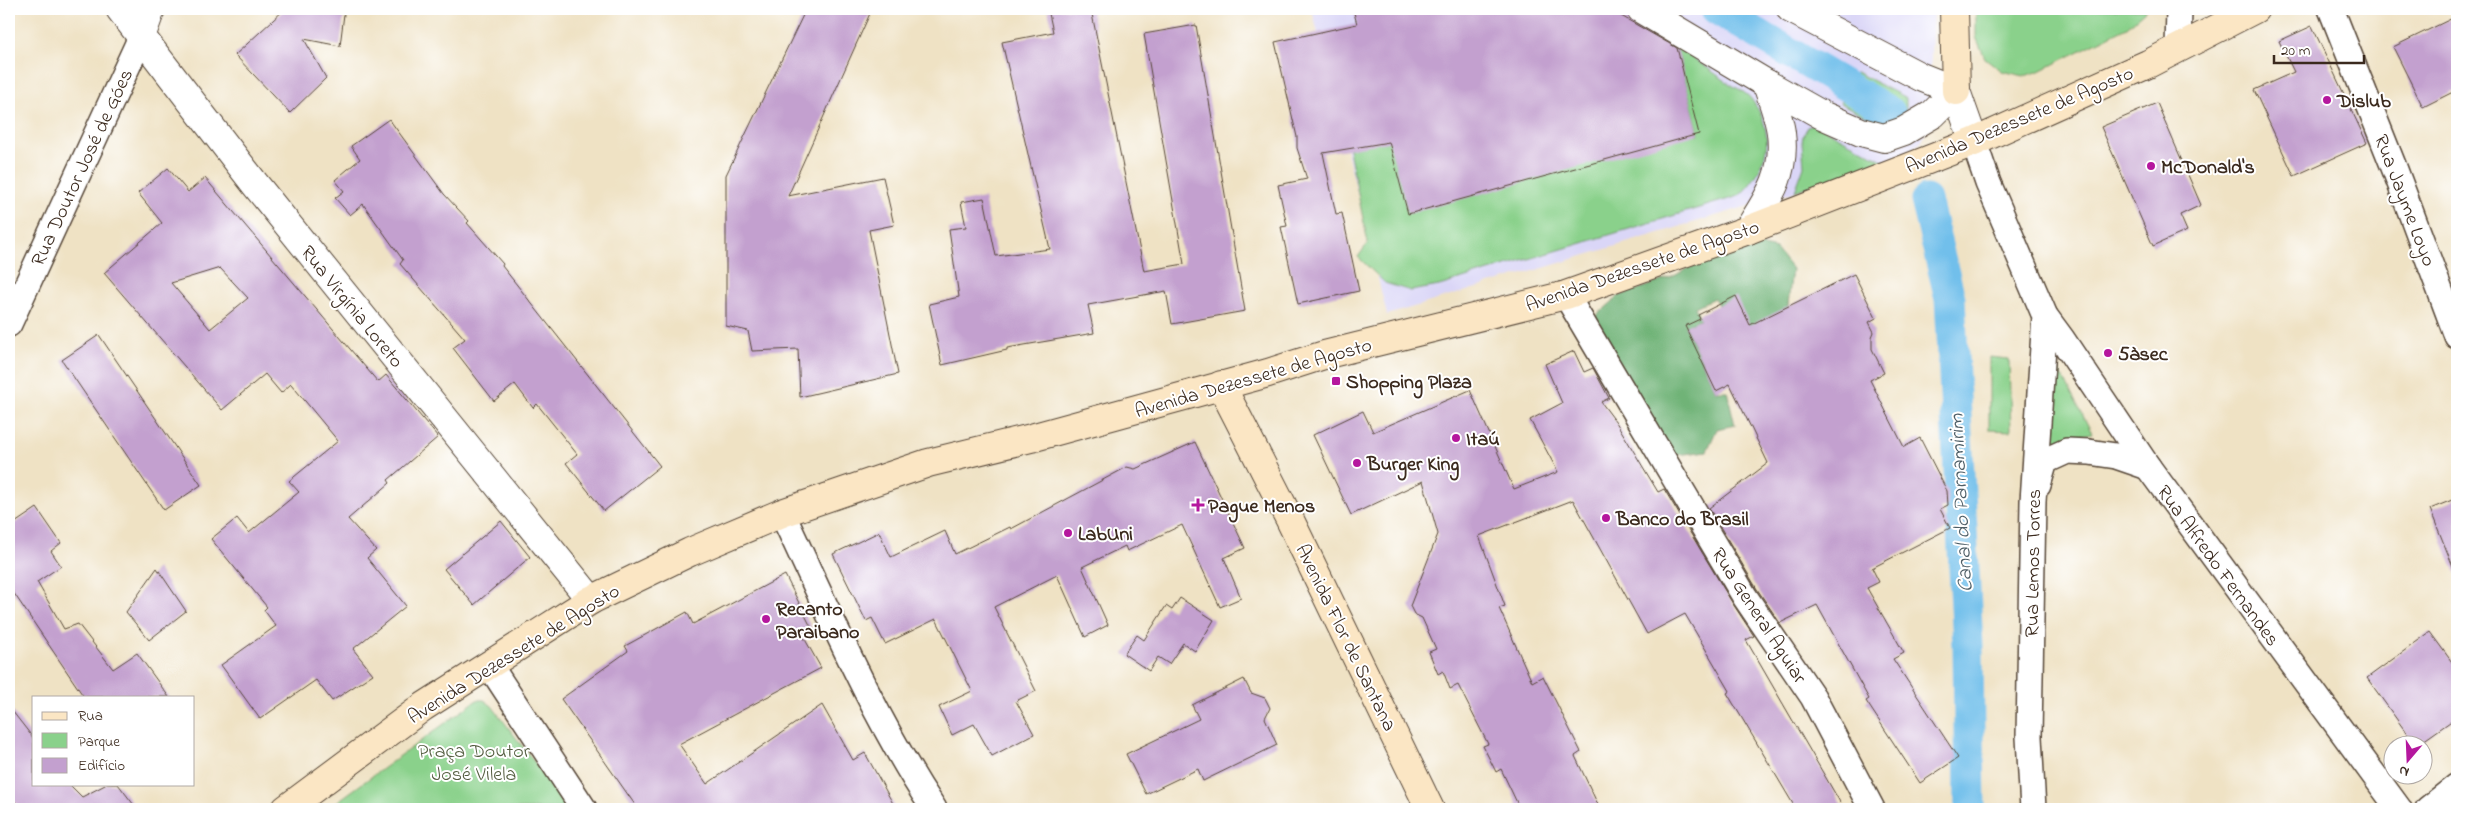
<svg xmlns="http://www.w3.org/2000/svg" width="2466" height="818" font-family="'Indie Flower',sans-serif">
  <rect width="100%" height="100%" fill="#fff"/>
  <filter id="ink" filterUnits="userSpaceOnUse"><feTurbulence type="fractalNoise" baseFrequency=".02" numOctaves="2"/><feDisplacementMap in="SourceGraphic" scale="10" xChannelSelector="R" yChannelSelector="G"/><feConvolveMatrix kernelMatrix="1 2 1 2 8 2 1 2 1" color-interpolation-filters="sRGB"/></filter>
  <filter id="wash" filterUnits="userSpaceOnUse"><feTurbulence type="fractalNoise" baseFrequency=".0096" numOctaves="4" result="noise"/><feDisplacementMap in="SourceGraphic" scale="20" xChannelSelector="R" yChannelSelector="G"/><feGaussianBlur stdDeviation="1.12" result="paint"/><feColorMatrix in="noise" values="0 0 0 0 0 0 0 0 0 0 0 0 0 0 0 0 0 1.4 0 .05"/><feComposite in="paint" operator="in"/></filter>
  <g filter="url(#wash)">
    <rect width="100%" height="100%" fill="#efe2c4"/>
    <path fill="#dad6f7" d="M1312,9h621l-5,115 -6,17 -20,16 -11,6 -504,152z"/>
    <g fill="#8ad18b" stroke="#627e54">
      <path d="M1976,9h171l-20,18 -87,44 -16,5 -22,-5 -17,-13 -9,-21z"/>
      <path d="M1676,46c18,13 36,25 54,38 7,4 17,9 22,16 25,34 16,69 -13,96l-300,90 -28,5 -26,-8 -27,-26 10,-14 -22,-108 353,-1z"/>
      <path d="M1856,72l50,26v12l-14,16 -16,-4 -36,-19z"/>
      <path d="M1815,124l69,37 -89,30 9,-25 -2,-23 1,-8 5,-8z"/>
      <path d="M2052,356l40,77 -41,10z"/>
      <path d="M1989,357l20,2 2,72 -22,-1z"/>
      <path d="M477,700h7l8,6 78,103h-243z"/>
    </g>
    <path fill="#6fb377" stroke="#556e4a" d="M1754,244l22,5 16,20 -9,81 -65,-45 -4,-7 -19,9 5,12 -15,7 31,65h11l8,34 -18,4 -10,22 -30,4 -16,-11 -70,-116 4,-11 24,-21 53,-19 40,-21z"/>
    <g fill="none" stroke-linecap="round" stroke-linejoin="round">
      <g stroke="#71bfeb" stroke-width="31">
        <path d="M1716,9l174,103"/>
        <path d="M1926,200l24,98 18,348 2,163"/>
      </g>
    </g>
    <g id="blocks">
      <g fill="#c3a0cf" fill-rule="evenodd">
        <path d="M285,9h56l-2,4 5,1 -4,32 -36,-7 22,39 -36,35 -55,-58z"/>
        <path d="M806,9h66l-84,187 95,-19 11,48 -25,5 29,144 -98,23 -2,-48 -46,2 -4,-20 -22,-5v-151z"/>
        <path d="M1048,9h43l53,262 40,-7 -40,-230 52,-9 49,286 -73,13 -6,-33 -78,14 6,28 -87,15v2l-65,15 -13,-61 30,-7 -10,-68 17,-2 -5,-25 23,-4 12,58 54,-7 -48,-207 51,-10z"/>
        <path d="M1353,9h256l68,39 22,86 -291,80 -19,-72 -66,11 13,61 6,-1 17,78 -61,13 -17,-77 6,-1 -9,-41 29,-6 -10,-31v-11l-22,-95 82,-18z"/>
        <path d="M2457,16v74l-34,17 -30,-60z"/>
        <path d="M2312,26l55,117 -73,33 -40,-86 40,-18 -15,-31z"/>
        <path d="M2157,103l44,102 -21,10 7,16 -34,15 -52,-119z"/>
        <path d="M389,119l55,75 25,27 -2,2 36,41 -1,2 158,200 -56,45 -38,-48 11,-9 -40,-50 -4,4 -18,-24 -21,17 -41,-53 12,-9 -65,-75 3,-4 -40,-56 -13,11 -15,-17 9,-7 -9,-11 25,-21 -9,-13z"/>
        <path d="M168,168l20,24 17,-14 173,204 8,-7 52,62 -50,43 2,3 -42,36 28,31 -9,8 39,48 -53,43 20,25 -41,27 -16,-21 -56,39 -39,-54 55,-39 -12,-16 3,-3 -56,-68 26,-21 12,15 50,-41 -10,-11 49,-40 -47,-57 -10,9 -16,-19 -43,36 -118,-137 58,-50 -24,-30zM220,268l28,30 -38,31 -39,-46z"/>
        <path d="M1854,274l22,44 -7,4 5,10 -2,5v12l12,24 -14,7 34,67 16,-9 27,53 1,14 -8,4 10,19 -78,40 7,14 -12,6 37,65 -11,6 65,99 -38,25 -54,-82 3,-2 -52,-94 -37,18 -23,-34 -48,-81 59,-45 -38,-79 -14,7 -31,-65 15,-7 -2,-4 38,-19 14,29z"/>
        <path d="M99,335l102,150 -37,25 -102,-150z"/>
        <path d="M1574,351l10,21 9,-4 16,30 -8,4 15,20 42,70 6,-3 69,115 21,32 -8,4 98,169h-48l-69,-116 3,-2 -45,-77 -38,20 -74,-134 -94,36 26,70 -6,2 33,74 11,-6 38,76 -6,4 25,53h-80l-19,-40 -5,3 -13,-26 5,-2 -30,-59 -8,4 -7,-18 -5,3 -9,-22 7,-3 -14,-31 -8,-4 -4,-8 28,-72 -15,-53 -72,34 -38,-80 50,-24 10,21 97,-42 44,99 44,-17 -28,-52 32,-17 -17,-39z"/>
        <path d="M1195,442l50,106 -21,10 17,40 -21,9 -38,-82 -55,26 -2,-5 -43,21 26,58 -23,12 -28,-62 -63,32 42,84 -20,10 18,33 -42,22 -18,-32 -22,11 -13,-28 33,-16 -36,-72 -51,25 -13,-26 -6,3 -33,-67 46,-22 12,25 54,-26 10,23 55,-27 1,2 116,-62 8,2z"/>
        <path d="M2457,498v76h-1l-26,-65z"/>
        <path d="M37,508l24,35 -10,8 10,15 -24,16 27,47 14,-5 35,45 24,-16 32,44h-85l-75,-111v-59z"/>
        <path d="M501,521l29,36 -56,48 -30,-36z"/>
        <path d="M157,568l29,43 -37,29 -23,-28z"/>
        <path d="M785,575l27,54 -10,5 19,34 -142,76 28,40 115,-79 31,55 12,-7 31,56h-258l-77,-110 67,-48 -3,-5 62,-34 6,12z"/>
        <path d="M1180,598l34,22 -19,31 -12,-8 -14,21 -11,-7 -9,14 -25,-17 13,-19 7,5 22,-34 6,4z"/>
        <path d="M2430,632l27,37v48l-41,29 -49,-68z"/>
        <path d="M1244,679l7,14 14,5 5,10 -5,10 12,27 -74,36 -5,-12 -52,25 -20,-40 73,-35 -7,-14z"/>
        <path d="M9,707l25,32v45h35l13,13 25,-13h11l19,25h-117l-11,-16z"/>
      </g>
    </g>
  </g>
  <g filter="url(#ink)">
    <use href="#blocks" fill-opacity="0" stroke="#564637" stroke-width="1"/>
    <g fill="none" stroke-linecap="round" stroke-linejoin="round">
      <defs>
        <g id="minor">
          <path d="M2331,9l64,161 62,166"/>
          <path d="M2178,48l1,-39"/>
          <path d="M1974,142l14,41 57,133 17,23 86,128 251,342"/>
          <path d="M1566,295l179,302 68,100 59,112"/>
          <path d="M9,324l132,-287"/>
          <path d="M2038,485l7,-24 22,-10 22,1 27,4 32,11"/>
          <path d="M782,513c47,100 91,204 152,296"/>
          <path d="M490,666l94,143"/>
          <path d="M2033,809l-4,-72 4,-236 12,-185"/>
          <path d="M2428,809l29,-23"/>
        </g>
        <g id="tertiary">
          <path d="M120,9l135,175 336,416"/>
          <path d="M1641,9l126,75 55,31 39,17 23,6 20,-7 29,-17 23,-23"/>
          <path d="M1791,9l130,68 35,14"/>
          <path d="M141,37l10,-28"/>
          <path d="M1956,91l18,51"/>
          <path d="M1748,230c21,-33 38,-56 33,-97 -2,-16 -9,-33 -14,-49"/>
        </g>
        <g id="secondary">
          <path d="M1954,9l2,82"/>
          <path d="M1221,385l68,133 141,291"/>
          <path d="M286,809l137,-102 168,-107 99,-48 92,-39 146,-50 103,-25 237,-65 56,-18 242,-60 182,-65 226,-88 174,-78 107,-55"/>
        </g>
      </defs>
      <use href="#minor" stroke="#564637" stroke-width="28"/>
      <use href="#tertiary" stroke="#564637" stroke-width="30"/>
      <use href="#secondary" stroke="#564637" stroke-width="30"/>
      <use href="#minor" stroke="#fff" stroke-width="25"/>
      <use href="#tertiary" stroke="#fff" stroke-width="28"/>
      <use href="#secondary" stroke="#fbe6c4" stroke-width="28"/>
    </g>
  </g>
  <g fill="#b5179e" stroke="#fff" stroke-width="2">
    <circle cx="2327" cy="100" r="5"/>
    <circle cx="2151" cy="166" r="5"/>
    <circle cx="2108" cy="353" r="5"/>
    <rect x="1331" y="376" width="10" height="10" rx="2.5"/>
    <circle cx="1456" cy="438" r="5"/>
    <circle cx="1357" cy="463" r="5"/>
    <path d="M1195.5 497.5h5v5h5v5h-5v5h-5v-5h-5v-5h5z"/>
    <circle cx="1606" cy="518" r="5"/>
    <circle cx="1068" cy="533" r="5"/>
    <circle cx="766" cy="619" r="5"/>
  </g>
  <g text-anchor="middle" stroke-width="4" stroke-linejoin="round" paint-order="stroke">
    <g font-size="20" font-weight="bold" fill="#3b2a1e" stroke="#fff" text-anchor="start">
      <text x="2337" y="107">Dislub</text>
      <text x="2161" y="173">McDonald's</text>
      <text x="2118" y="360">5àsec</text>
      <text x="1346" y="388">Shopping Plaza</text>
      <text x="1466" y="445">Itaú</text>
      <text x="1367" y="470">Burger King</text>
      <text x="1208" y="512">Pague Menos</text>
      <text x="1616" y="525">Banco do Brasil</text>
      <text x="1078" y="540">LabUni</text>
      <text x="776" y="615">Recanto<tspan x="776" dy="23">Paraibano</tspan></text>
    </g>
    <g font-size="20" fill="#3b2a1e" stroke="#fff">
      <text transform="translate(2019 119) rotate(-23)" y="7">Avenida Dezessete de Agosto</text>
      <text transform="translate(81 167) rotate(-65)" y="7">Rua Doutor José de Góes</text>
      <text transform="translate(2406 200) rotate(69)" y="7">Rua Jayme Loyo</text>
      <text transform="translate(1642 265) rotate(-19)" y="7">Avenida Dezessete de Agosto</text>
      <text transform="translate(353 306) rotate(51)" y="7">Rua Virgínia Loreto</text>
      <text transform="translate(1253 377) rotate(-16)" y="7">Avenida Dezessete de Agosto</text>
      <text transform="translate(2032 563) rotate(-89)" y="7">Rua Lemos Torres</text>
      <text transform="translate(2219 565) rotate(54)" y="7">Rua Alfredo Fernandes</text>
      <text transform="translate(1760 615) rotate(57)" y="7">Rua General Aguiar</text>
      <text transform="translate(1347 637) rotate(64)" y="7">Avenida Flor de Santana</text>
      <text transform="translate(513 653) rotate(-32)" y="7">Avenida Dezessete de Agosto</text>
    </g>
    <g font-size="20" fill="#535c3f" stroke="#fff">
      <text x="474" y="757">Praça Doutor<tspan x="474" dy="23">José Vilela</tspan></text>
    </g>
    <g font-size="21" font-style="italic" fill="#4e5e66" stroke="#fff">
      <text transform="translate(1960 503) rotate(-93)" y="7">Canal do Parnamirim</text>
    </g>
  </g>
  <rect width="2466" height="818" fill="none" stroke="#fff" stroke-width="30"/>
  <rect x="32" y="696" width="162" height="90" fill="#ffffff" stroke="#b1aaa5"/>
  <rect x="42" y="712" width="25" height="8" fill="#fbe6c4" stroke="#b1aaa5"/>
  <text x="78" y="720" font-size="15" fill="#3b2a1e">Rua</text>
  <rect x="42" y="733" width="25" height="15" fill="#8ad18b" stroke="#b1aaa5"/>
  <text x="78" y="746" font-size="15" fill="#3b2a1e">Parque</text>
  <rect x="42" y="758" width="25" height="15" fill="#c3a0cf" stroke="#b1aaa5"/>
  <text x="78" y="770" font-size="15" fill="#3b2a1e">Edifício</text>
  <g transform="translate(2408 760) rotate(199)"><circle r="24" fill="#ffffff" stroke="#b1aaa5"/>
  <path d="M0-4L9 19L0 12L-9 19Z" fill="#b5179e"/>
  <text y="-8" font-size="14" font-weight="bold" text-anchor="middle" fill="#3b2a1e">N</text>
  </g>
  <path d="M2274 55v8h90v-8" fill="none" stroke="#3b2a1e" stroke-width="2.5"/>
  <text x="2281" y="55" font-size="15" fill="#3b2a1e" stroke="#ffffff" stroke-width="4" paint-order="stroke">20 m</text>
</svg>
